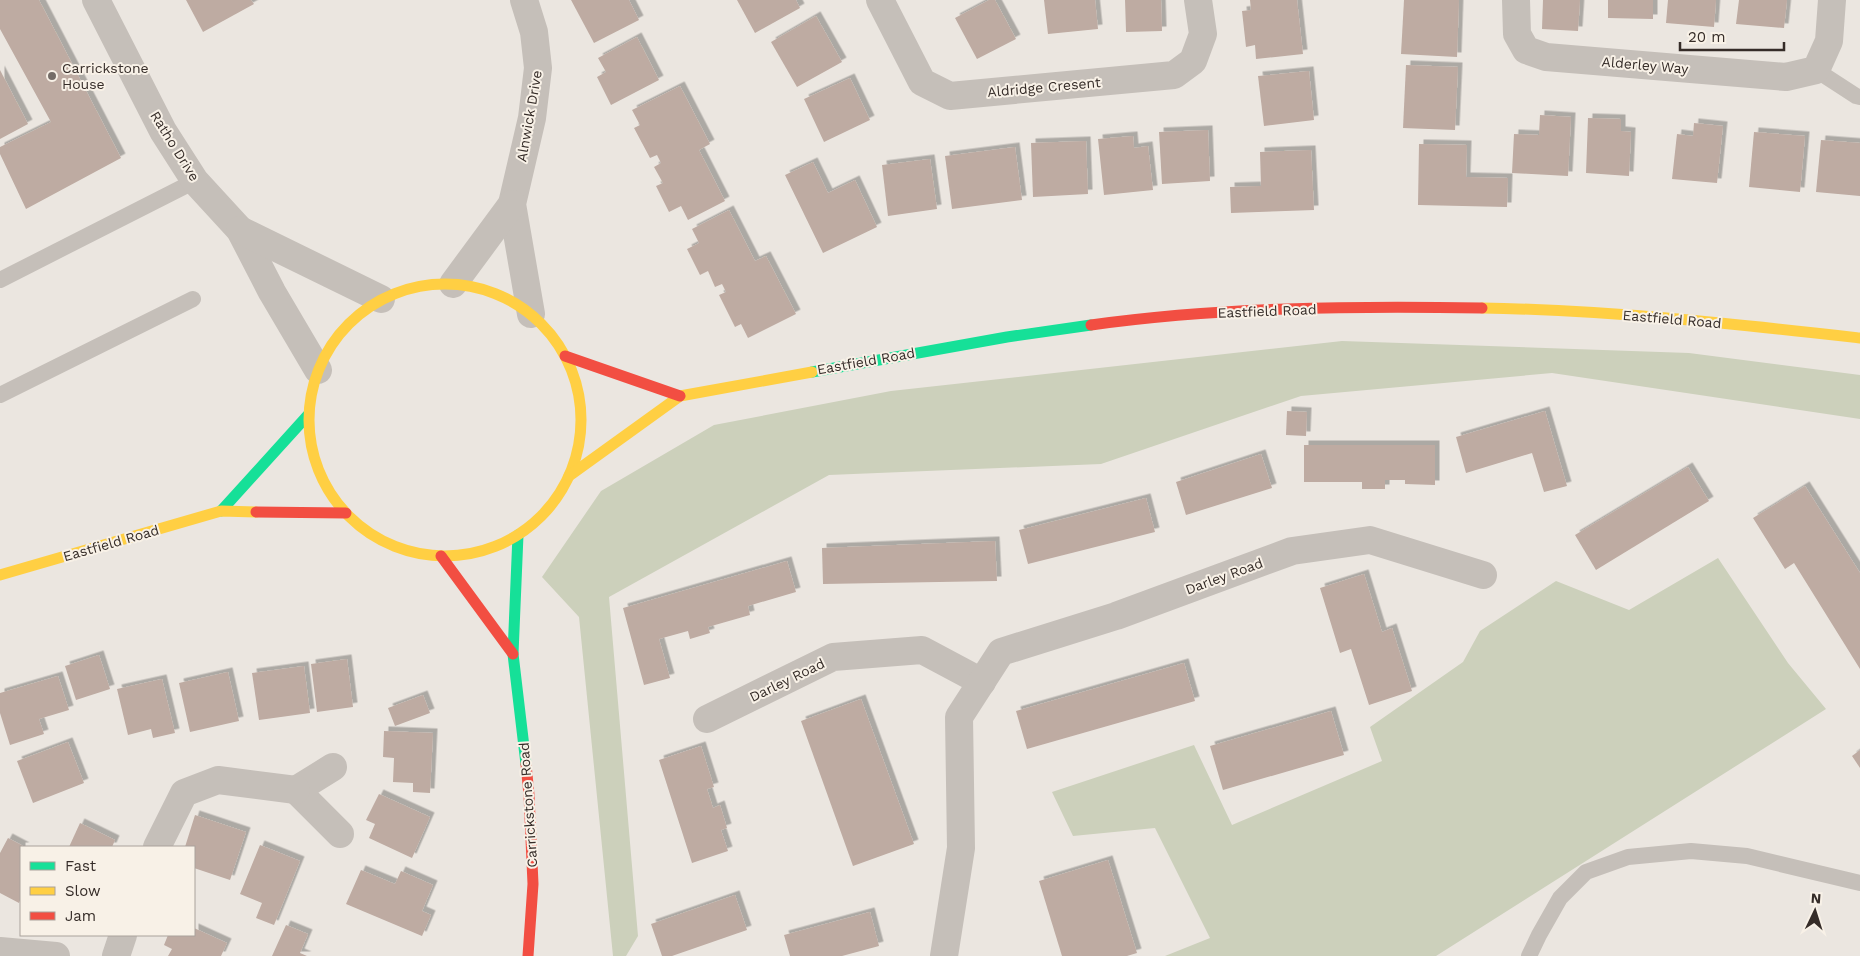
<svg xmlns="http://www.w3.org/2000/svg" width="1860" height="956" font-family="'Work Sans',sans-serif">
  <defs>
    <filter id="shadow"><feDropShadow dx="4.5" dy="-4.5" stdDeviation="0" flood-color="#0004"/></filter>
  </defs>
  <rect width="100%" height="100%" fill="#ebe6e0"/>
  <g fill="#ccd0bb">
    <path d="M1342,341l347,12 171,22v44l-308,-46 -251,23 -200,68 -272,11 -220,122 29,339 -12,20h-13l-34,-339 -37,-40 59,-86 113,-66 177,-34z"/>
    <path d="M1718,558l70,105 38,46 -390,247h-271l45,-18 -55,-110 -82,8 -21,-44 142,-47 38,80 150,-64 -12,-34 93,-65 17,-31 76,-50 73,29z"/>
  </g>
  <g fill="#beaba2" filter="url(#shadow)">
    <path d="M0,0h39l82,158 -95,51 -26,-55v-7l51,-25 -51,-93z"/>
    <path d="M186,0h65l3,4 -51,28z"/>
    <path d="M571,0h58l10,20 -45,23z"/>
    <path d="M737,0h59l4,8 -45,25z"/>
    <path d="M989,0h6l21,39 -39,20 -22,-41z"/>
    <path d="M1044,0h51l3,29 -50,5z"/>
    <path d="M1125,0h36l1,31 -36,1z"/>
    <path d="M1250,0h47l6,54 -47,5 -1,-14 -9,2 -4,-36 9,-1z"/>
    <path d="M1404,0h55l-2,57 -56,-3z"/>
    <path d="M1543,0h37l-2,31 -36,-2z"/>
    <path d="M1608,0h45v19l-45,-1z"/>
    <path d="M1668,0h48l-2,27 -48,-4z"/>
    <path d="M1739,0h48l-3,28 -48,-4z"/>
    <path d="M816,16l26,46 -45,25 -26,-45z"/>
    <path d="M637,37l22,43 -48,25 -14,-28 9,-5 -8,-14z"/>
    <path d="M1406,65l52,2 -3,63 -52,-2z"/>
    <path d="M0,70l28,54 -28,15z"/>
    <path d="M1309,71l5,49 -50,6 -6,-50z"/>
    <path d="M850,78l20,42 -46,22 -20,-43z"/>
    <path d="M680,86l30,58 -11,6 26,51 -37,19 -7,-14 -12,6 -13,-26 7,-3 -9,-16 7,-4 -4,-8 -7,3 -16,-30 6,-3 -8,-15z"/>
    <path d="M1540,115l31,2 -3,59 -56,-3 2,-39 25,1z"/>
    <path d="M1588,118l33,1v12l10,1 -2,44 -43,-3z"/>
    <path d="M1694,123l29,3 -6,57 -45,-4 5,-45 16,2z"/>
    <path d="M1208,130l2,51 -48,3 -3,-52z"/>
    <path d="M1754,132l51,4 -5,56 -51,-5z"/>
    <path d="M1133,136l1,12 14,-2 5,44 -49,5 -6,-56z"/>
    <path d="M1821,140l39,3v53l-44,-4z"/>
    <path d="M1086,141l2,53 -55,3 -2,-54z"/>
    <path d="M1419,144l48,1 -1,32 42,1 -1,29 -89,-2z"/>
    <path d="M1015,147l7,53 -70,9 -7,-53z"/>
    <path d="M1311,150l3,60 -83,3 -1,-26 31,-1 -1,-34z"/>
    <path d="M930,159l7,50 -49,7 -6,-51z"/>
    <path d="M813,162l15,31 27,-13 22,47 -54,26 -38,-78z"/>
    <path d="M729,210l26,51 11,-5 30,58 -48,24 -7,-14 -6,3 -16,-32 7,-3 -4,-8 -7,3 -7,-16 -8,4 -13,-26 12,-6 -7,-14z"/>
    <path d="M1287,411l20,1 -1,24 -20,-1z"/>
    <path d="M1545,411l22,75 -23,6 -12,-39 -66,20 -10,-36z"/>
    <path d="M1304,445h131v40l-30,-1v-4h-20v9h-23v-7h-58z"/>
    <path d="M1261,454l11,34 -86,27 -10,-33z"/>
    <path d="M1688,467l21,34 -113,69 -21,-35z"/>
    <path d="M1805,486l55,87v96l-66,-106 -9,6 -32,-51z"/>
    <path d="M1146,498l9,34 -127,32 -9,-34z"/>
    <path d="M995,541l2,40 -174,3 -1,-36z"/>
    <path d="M787,561l9,31 -48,14 2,9 -42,12 2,6 -20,6 -2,-8 -29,8 11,39 -26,7 -21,-77z"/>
    <path d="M1364,574l18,58 10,-4 20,63 -43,14 -18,-56 -11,4 -20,-65z"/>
    <path d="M99,655l11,34 -34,11 -11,-34z"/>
    <path d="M347,659l6,48 -36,5 -6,-48z"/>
    <path d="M1184,663l11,38 -168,48 -11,-38z"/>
    <path d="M304,666l6,47 -51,7 -7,-47z"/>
    <path d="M228,672l11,49 -49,11 -11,-49z"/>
    <path d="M58,676l11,34 -30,9 5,15 -34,11 -10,-32v-20z"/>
    <path d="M162,679l13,54 -22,5 -2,-9 -23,6 -11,-46z"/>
    <path d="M423,695l7,18 -35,13 -7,-18z"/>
    <path d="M861,699l53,145 -61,22 -52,-145z"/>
    <path d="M1331,711l13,44 -121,35 -13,-44z"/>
    <path d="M384,731l49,2 -3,60 -17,-1v-9l-20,-1 1,-24 -11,-1z"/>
    <path d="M68,742l16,41 -51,20 -16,-42z"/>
    <path d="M701,746l13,41 -7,2 6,19 7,-3 7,23 -6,2 7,21 -36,12 -33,-103z"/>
    <path d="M1860,750v18l-8,-12z"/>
    <path d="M379,794l51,23 -18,41 -43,-20 6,-14 -9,-4z"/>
    <path d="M195,815l51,17 -16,48 -36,-12v-21h-9z"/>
    <path d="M80,823l35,17 -3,7h-43z"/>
    <path d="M8,838l17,9h-4v51l-2,5 -19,-10v-40z"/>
    <path d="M260,845l40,16 -26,64 -18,-7 6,-15 -22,-9z"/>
    <path d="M1108,860l29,93 -10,3h-65l-23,-75z"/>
    <path d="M361,870l34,14 6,-13 32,14 -11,26 9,4 -9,21 -76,-32z"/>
    <path d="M735,895l12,35 -75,26h-10l-11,-32z"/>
    <path d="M870,912l9,34 -37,10h-52l-6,-21z"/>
    <path d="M286,925l22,9 -8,19 7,3h-35z"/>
    <path d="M194,928l33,15 -6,13h-53l4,-7 -8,-4 4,-10h26z"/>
  </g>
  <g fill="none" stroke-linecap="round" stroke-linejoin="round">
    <g stroke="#c5bfb9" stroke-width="16">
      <path d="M1816,70l40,26 4,1"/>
      <path d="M0,280l195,-99"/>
      <path d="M0,395l193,-96"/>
      <path d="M1529,956l10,-21 21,-37 26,-26 42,-15 63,-6 56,5 113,27"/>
    </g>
    <g stroke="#c5bfb9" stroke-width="28">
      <path d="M96,0l67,131 32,50 45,49 32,62 46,78"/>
      <path d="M524,0l10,32 4,36 -6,50 -20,86 19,110"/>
      <path d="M880,0l42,82 28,14 224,-21 19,-14 10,-27 -5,-34"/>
      <path d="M1516,0l1,34 9,16 20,7 240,20 30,-7 13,-29 3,-41"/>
      <path d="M240,230l141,69"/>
      <path d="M453,284l59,-80"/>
      <path d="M707,719l126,-62 89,-7 60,32"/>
      <path d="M333,767l-37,23 44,44"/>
      <path d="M157,847l27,-54 34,-13 78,10"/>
      <path d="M0,951l56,5"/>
      <path d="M116,956l7,-21"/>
      <path d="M944,956l17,-108 -2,-131 42,-65 115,-36 176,-65 78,-11 113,35"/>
    </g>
    <g stroke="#16e098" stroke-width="11">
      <path d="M812,372l195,-35 84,-12"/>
      <path d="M221,511l87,-96"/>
      <path d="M518,535l-5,119 13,110"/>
    </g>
    <g stroke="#ffcf43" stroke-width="11">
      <circle cx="445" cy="420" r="136"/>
      <path d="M1482,308c127,2 252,16 378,30"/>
      <path d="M569,476l111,-80 132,-24"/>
      <path d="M0,575l221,-64 35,1"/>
    </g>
    <g stroke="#f24e42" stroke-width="11">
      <path d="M1091,325c130,-18 261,-19 391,-17"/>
      <path d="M565,356l115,40"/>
      <path d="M256,512l90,1"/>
      <path d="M441,556l72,98"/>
      <path d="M526,764l3,31 4,89 -5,72"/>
    </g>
  </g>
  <circle fill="#756d68" stroke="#f8f1e7" stroke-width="2" cx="52" cy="76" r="5"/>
  <g text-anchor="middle" stroke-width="4" stroke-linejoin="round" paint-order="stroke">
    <g font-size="14" fill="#352c28" stroke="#f8f1e7">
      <text transform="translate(1645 65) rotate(5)" y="5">Alderley Way</text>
      <text transform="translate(1044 87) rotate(-5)" y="5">Aldridge Cresent</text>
      <text transform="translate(529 116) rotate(-80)" y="5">Alnwick Drive</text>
      <text transform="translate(175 146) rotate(58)" y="5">Ratho Drive</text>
      <text transform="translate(1267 311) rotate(-2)" y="5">Eastfield Road</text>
      <text transform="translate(1672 319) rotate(5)" y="5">Eastfield Road</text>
      <text transform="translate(866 361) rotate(-10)" y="5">Eastfield Road</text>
      <text transform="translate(111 543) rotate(-16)" y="5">Eastfield Road</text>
      <text transform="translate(1224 576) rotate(-20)" y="5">Darley Road</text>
      <text transform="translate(787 680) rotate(-26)" y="5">Darley Road</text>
      <text transform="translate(528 805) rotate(-94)" y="5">Carrickstone Road</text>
    </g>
    <g font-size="14" fill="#352c28" stroke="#f8f1e7" text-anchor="start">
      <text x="62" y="73">Carrickstone<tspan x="62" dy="16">House</tspan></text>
    </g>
  </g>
  <rect x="20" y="846" width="175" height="90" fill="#f8f1e7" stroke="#aaa29b"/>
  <rect x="30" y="862" width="25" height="8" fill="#16e098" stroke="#aaa29b"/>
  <text x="65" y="871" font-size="15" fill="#352c28">Fast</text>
  <rect x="30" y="887" width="25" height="8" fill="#ffcf43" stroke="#aaa29b"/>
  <text x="65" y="896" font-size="15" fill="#352c28">Slow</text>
  <rect x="30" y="912" width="25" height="8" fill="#f24e42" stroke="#aaa29b"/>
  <text x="65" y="921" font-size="15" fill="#352c28">Jam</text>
  <g transform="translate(1815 911) rotate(4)" stroke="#f8f1e7" stroke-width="4" paint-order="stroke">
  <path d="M0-4L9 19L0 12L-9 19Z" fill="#352c28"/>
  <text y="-8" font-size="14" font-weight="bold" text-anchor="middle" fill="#352c28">N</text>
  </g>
  <path d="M1680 42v8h104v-8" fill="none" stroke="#352c28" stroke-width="2.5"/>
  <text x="1688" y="42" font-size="15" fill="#352c28" stroke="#f8f1e7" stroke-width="4" paint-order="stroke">20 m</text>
</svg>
